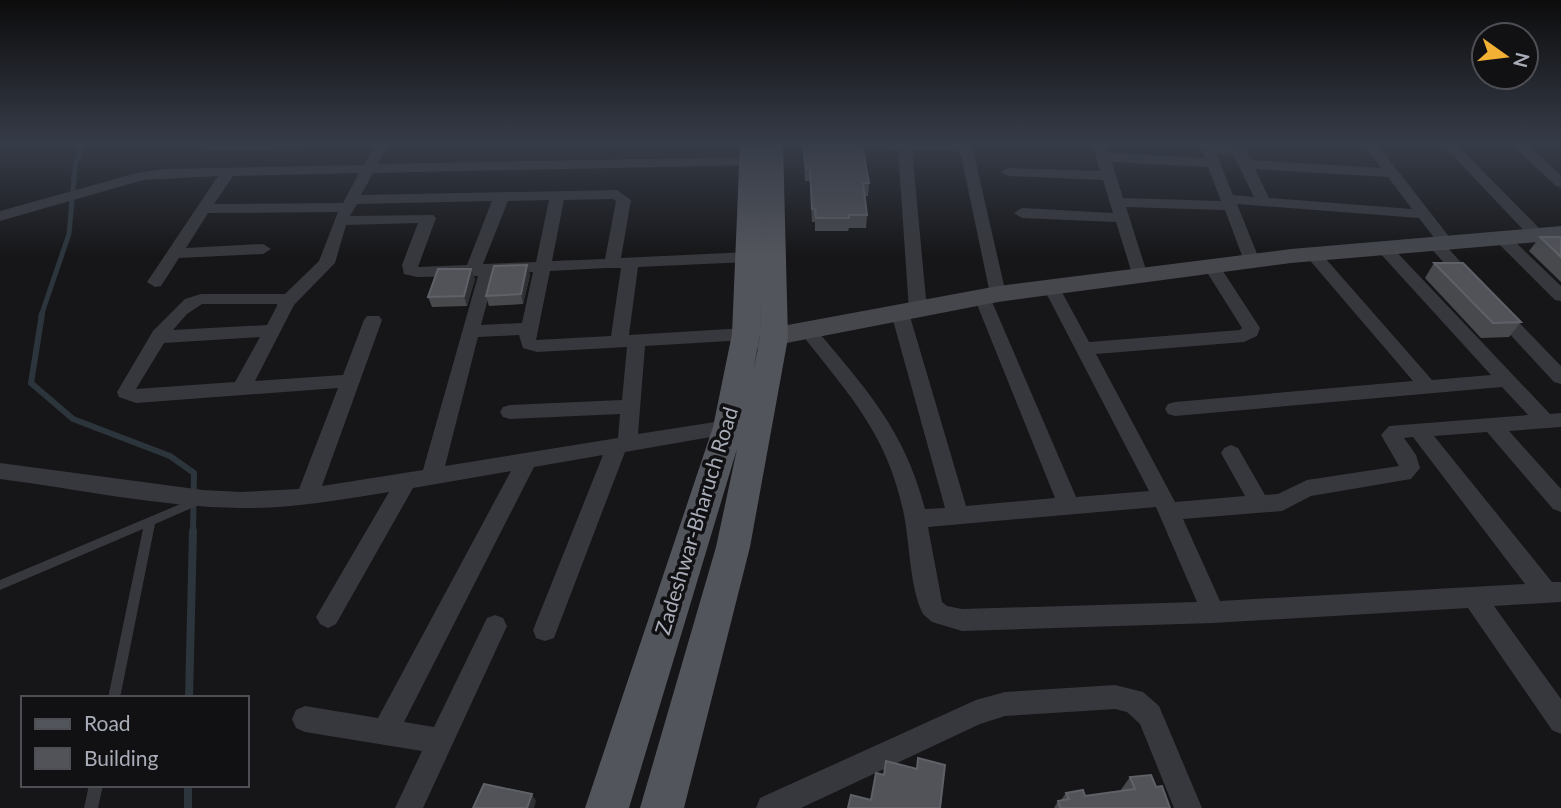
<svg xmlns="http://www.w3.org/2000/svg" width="1561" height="808" font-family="Lato,sans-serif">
  <rect width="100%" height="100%" fill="#161618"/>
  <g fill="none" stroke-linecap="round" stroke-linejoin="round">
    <path stroke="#2c353c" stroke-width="5" d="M41,316l28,-82 6,-68 7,-22"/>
    <path stroke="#2c353c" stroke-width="6" d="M42,314l-11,69 42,36 97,37 24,17 -1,60"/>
    <g stroke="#2c353c" stroke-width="8">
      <path d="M189,698l4,-167"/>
      <path d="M188,785v23"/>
    </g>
    <g fill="#37383d" fill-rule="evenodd">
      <path d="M197,497l4,1 1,3 -1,3 -46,20 -35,174h-12l35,-169 -143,61v-10z"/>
      <path d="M89,785h14l-5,23h-14z"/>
    </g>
    <g fill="#37383d" fill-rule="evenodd">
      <path d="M207,144h96l-7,4 -85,3 -7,-4z"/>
      <path d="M375,144h14l-11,20 372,-7 7,4 -7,4 -377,8 -12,22 256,-5 14,10 -10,58 127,-6 8,5 -8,5 -110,5 -9,68 117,-7 9,6 -9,6 -101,6 -7,88 90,-14 7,2 3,5 -3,5 -7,2 -103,18 -68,178 -3,8 -9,3 -9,-3 -3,-8 70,-175 -69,12 -130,255 30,5 53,-109 8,-3 8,3 4,8 -84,182h-28l27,-57 -117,-19 -9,-4 -4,-9 4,-9 9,-4 73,12 133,-247 -98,17 -77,136 -8,4 -8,-4 -4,-7 73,-125c-50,8 -99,17 -149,16 -78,-1 -163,-19 -240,-29v-16l203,27 38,2 58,-3 39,-101 -202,15 -17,-6 -2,-5 36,-61 32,-32 16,-5h84l34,-33 19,-49 -130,1 -22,35 77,-4 8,5 -8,5 -84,4 -18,28 -6,1 -8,-5 71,-106 -75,4 -143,41v-10l137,-38 28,-4 199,-4zM359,173l-16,30 -129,1 19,-28zM613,199l3,2 -11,58 -53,2 12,-61zM549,200l-13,62 -53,2 25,-63zM492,201l-25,64 -49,2 18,-49 -3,-3 -83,1 7,-12zM418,223l-16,42 2,9 13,3 61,-1 -55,194 -101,16 60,-166 -3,-4h-12l-3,4 -21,55 -88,6 39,-76 41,-42 11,-38zM606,268h15l-10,68 -75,4 14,-69zM533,272l-11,51 -41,2 14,-52zM202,304h75v2l-10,19 -94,5 14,-16zM519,335l4,13 14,4 90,-5 -5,53 -112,5 -7,2 -3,5 3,5 7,2 110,-5 -2,24 -173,28 33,-129zM260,337l-25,45 -99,7 28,-46z"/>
      <path d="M856,144h106l11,6 33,144 -2,4 -6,1 -8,-5 -29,-139 -8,-5 -41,-1 15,161 -9,6 -6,-2 -3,-4 -11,-161 -35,-1z"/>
      <path d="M1092,144h14l3,9 96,5 -6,-14 29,1 17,5 5,10 131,8 -18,-24h14l77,99 -7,4 31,34 -2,4h-12l-37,-41 8,-5 -16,-21 -182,-14 23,57 -2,3h-12l-2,-3 -19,-51 -99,-3 22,69 -8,5 -6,-1 -18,-58 -94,-4 -8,-5 8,-5 91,5 -10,-33 -95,-4 -7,-4 7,-4 92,3zM1216,153l18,3 20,41 -21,-2zM1112,162l96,5 13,34 -98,-3zM1255,169l133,8 24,32 -143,-11z"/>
      <path d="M1442,144h14l87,88 2,3 -2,3h-12z"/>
      <path d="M1511,144h15l35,31v12l-5,-1z"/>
      <path d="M1502,233l6,2 53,51v15l-6,-1 -59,-59 -2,-3z"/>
      <path d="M1384,243l6,2 160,169 11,-1v14l-52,4 52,58v23l-8,-3 -66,-77 -53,4 118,146h9v20l-67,4 67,93v35l-9,-4 -84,-122 -255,15 -251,8 -30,-9 -9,-8c-14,-28 -13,-74 -20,-104 -17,-77 -53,-114 -100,-174l-3,-4 3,-4h12c51,61 89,101 110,181l20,-1 -54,-195 9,-6 9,6 57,193 89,-8 -81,-201 8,-5 8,5 86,200 73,-6 -106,-204 8,-5 6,1 32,59 151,-12 2,-2 -39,-62 2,-4h12l43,66 -3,8 -13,6 -148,12 79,148 70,-6 -24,-43 3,-5 7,-3 7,3 27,47 13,-1 29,-14 92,-14 -18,-31 8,-9 139,-11 -26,-28 -327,29 -7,-2 -3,-5 3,-5 7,-2 238,-21 -106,-124 -2,-3 2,-3h12l113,129 59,-5 -113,-124 -2,-3zM1413,437l112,147 -305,17 -37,-82 99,-8 29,-15 100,-17 9,-11 -4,-13 -12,-17zM1156,507l41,95 -235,7 -15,-3 -5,-4 -14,-75z"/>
      <path d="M1498,305l6,2 57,59v18l-7,-2 -62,-67 -3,-4 3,-4z"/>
      <path d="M1115,685l28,7 16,14 43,102h-28l-34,-84 -13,-12 -12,-3 -110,7 -25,8 -179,84h-45l4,-10 216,-98 29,-8z"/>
    </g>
    <path fill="#45474d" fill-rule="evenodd" d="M1561,226v14l-270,23 -293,39 -248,48 -9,-3 -4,-6 4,-6 9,-3 248,-46 293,-37z"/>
    <path fill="#53555c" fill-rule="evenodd" d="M740,144h43l5,194 -38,209 -66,261h-44l76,-261 21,-98 -108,359h-44l128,-381 19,-93zM761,180l-1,158 -7,34 7,-38z"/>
  </g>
  <g fill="#47494d">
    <path d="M803,144h59l7,39 -1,13h-3l2,19 -1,13h-17l-1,3h-33v-9h-3l-2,-41h-5z"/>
    <path d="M1540,237h21v45l-32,-31z"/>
    <path d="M1434,263l87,59 -12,15 -28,1 -56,-60z"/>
    <path d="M530,275l-7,29 -34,2 -3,-10z"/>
    <path d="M475,279l-8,27 -35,1 -4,-10z"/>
    <path d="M1130,777l26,10 14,21h-116l4,-7 3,-1 5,-7 19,3 35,-5z"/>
  </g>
  <g fill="#2f3033">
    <path d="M527,265l3,10 -7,29 -2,-10z"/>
    <path d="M471,269l4,10 -8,27 -3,-10z"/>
    <path d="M532,794l4,7 -2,7h-7z"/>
  </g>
  <g fill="#525359" stroke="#5f6168" stroke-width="2">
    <path d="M803,144h59l7,39h-6l4,32h-18v3h-33l-1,-9h-3l-2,-41h-4z"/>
    <path d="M1540,237h21v20z"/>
    <path d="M1434,263h29l58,59 -28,1z"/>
    <path d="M527,265l-6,29 -35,2 8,-30z"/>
    <path d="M438,269h33l-7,27 -36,1z"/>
    <path d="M918,758l27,7 -5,43h-92l3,-13 20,5 5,-27 8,2 2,-14 31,8z"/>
    <path d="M1151,775l5,12 6,-1 8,22h-110l-2,-7 11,-2 -3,-6 17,-3 2,6 50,-7 -5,-12z"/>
    <path d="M484,784l48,10 -5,14h-54z"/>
  </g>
  <linearGradient id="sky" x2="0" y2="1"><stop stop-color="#0c0c0d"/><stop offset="0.56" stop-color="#363c48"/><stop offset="1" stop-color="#363c48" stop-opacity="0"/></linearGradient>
  <rect width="1561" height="257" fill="url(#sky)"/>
  <g text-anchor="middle" stroke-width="7" stroke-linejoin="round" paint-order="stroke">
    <g font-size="21" fill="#a8adb8" stroke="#111113">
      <text transform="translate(697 521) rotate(-73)" y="7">Zadeshwar-Bharuch Road</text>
    </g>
  </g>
  <rect x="21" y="696" width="228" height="91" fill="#111113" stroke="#4d4f55" stroke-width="2"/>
  <rect x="35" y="719" width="35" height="10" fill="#53555c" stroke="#4d4f55" stroke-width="2"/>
  <text x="84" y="731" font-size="21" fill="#a8adb8">Road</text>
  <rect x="35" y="748" width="35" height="21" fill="#525359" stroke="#4d4f55" stroke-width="2"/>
  <text x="84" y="766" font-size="21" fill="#a8adb8">Building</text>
  <g transform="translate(1505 56) rotate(104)"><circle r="33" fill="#111113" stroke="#4d4f55" stroke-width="2"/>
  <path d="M0-5L12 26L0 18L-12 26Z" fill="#f2b134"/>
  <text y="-10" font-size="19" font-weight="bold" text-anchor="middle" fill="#a8adb8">N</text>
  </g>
</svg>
